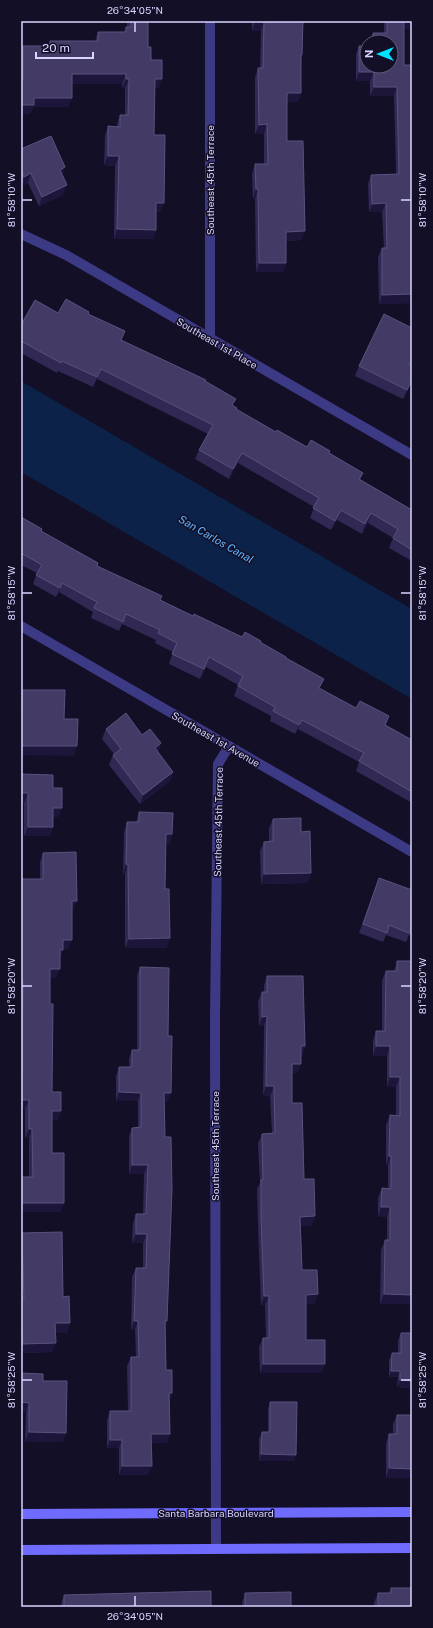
<svg xmlns="http://www.w3.org/2000/svg" width="433" height="1628" font-family="'Public Sans',sans-serif">
  <rect width="100%" height="100%" fill="#130f26"/>
  <path fill="#0c2248" d="M21,381l391,228v90l-391,-227z"/>
  <g fill="none" stroke-linecap="round" stroke-linejoin="round">
    <g stroke="#3d3a85" stroke-width="10">
      <path d="M210,21v318"/>
      <path d="M21,234l45,21 346,200"/>
      <path d="M21,626l391,226"/>
      <path d="M216,1549l-1,-530 3,-255 11,-18"/>
    </g>
    <g stroke="#6f6bff" stroke-width="10">
      <path d="M21,1514l391,-2"/>
      <path d="M21,1550l391,-2"/>
    </g>
  </g>
  <g fill="#312854">
    <path d="M127,21h21v26l11,41h-5v47l10,68 -4,9h-4v18l-3,9h-39l1,-73 -11,-1 1,-29 3,-10 9,1v-3l3,-9h5v-27h-3v-4h-50v14l-4,9h-35l-3,7h-9v-61l2,-7h25l2,-5h45l3,-9h26l2,-5h1z"/>
    <path d="M252,21h51l-1,34 -1,3 -3,44h-11v39l14,99 -15,1v22l-3,9h-27l-1,-73h-2l-1,-25 3,-10h9v-30h-9v-56l3,-10h2l1,-37h-9z"/>
    <path d="M384,21h28v8h-8v36h8v238l-33,1 -1,-47 4,-9h2l-2,-36h-13l-1,-28 3,-9 25,-1 -2,-78h-24v-15h-14v-27l3,-8 8,20 24,-24h-21l3,-9h11z"/>
    <path d="M21,149l44,18 -3,8 1,20 -24,11 -11,-23 -7,3z"/>
    <path d="M58,313l30,1 37,17 -4,9 84,41 28,25 3,3 40,23 31,15 22,6 34,20 -3,7 52,30v47l-2,3 -21,-12 4,-10 -25,-15 -6,11 -25,-14 -6,10 -21,-12 4,-11 -76,-44 -9,16 -34,-20 4,-9 9,-16 -111,-55 -4,8 -35,-16 -1,2 -36,-20v-28z"/>
    <path d="M412,361l-2,5 2,16 -9,17 -48,-23 4,-10z"/>
    <path d="M21,517l21,12 -1,3 57,31 -1,3 63,34 33,16 49,21 18,5 26,16 34,31 66,36 26,15v63l-56,-32 3,-9 -61,-33 -3,5 -25,-13 1,-5 -37,-20 4,-11 -32,-18 -6,12 -31,-15 4,-12 -18,-9 1,-3 -34,-16 -3,7 -28,-13 2,-6 -34,-20 -3,5 -23,-13 4,-11 -16,-8z"/>
    <path d="M106,729l36,6 19,8 -3,9 15,20 -3,9 -30,23 -31,-39 4,-10 1,-1 -12,-15z"/>
    <path d="M21,774l32,14 9,20 -4,9h-5v10l-3,9h-26v-33h-3z"/>
    <path d="M139,812l33,22 -3,10h-3l-1,45 5,49 -4,10h-41v-74h-2l1,-42 3,-10h9z"/>
    <path d="M273,819l28,13 10,41 -4,10 -46,1 -1,-33 4,-9 5,-1v-13z"/>
    <path d="M43,853l30,57h-1l-4,39h-5l-3,9 -4,20h-6v26l2,88 6,28h-6v33l9,59h-40v-35h8v-39h-4v-29h-4v-230h19v-17z"/>
    <path d="M379,878l33,12v46l-3,-1 -3,7 -20,-7 -3,7 -24,-9z"/>
    <path d="M397,961h15v343h-32l1,-54 4,-10h2v-23h-9v-19l4,-10 6,1v-24h-2v-40l4,-10h6v-28h-9v-31h-14v-15l3,-10h6v-51l4,-9h8z"/>
    <path d="M140,967l27,135h-3l3,219 -2,7 1,42 6,23 -2,6 -3,44h-16l-3,32h-29v-27h-12v-28l3,-9h18l-1,-45 4,-9h5l-1,-27h-4l1,-53 4,-9h7v-25h-11l1,-20 3,-9h7l1,-40h-15v-38l3,-8 6,-1v-26h-22v-25l3,-9h10v-8l3,-9h5v-74z"/>
    <path d="M267,976l38,70 -3,10h-1v8l-4,9h-5v30l12,76 11,37 -4,10h-11l2,44 16,24 -4,10h-8v36l19,24 -4,9h-61l-1,-26 4,-9h3l-1,-33h-4l-3,-79 -1,-37 3,-6 -2,-40 4,-9 10,-1 -2,-37 -7,-1 1,-69h-5l-1,-25 4,-9h2v-7z"/>
    <path d="M22,1233l41,64 4,36h-12l-3,19 -31,1v-117z"/>
    <path d="M401,1333h11v55l-15,-1 1,-10h-9v-17l3,-7h6v-13z"/>
    <path d="M21,1373l22,8 20,61h-38l1,-30h-5z"/>
    <path d="M270,1402l24,59h-35v-22l3,-7h6v-23z"/>
    <path d="M397,1415h15l-26,63v-34l3,-10h4v-10z"/>
    <path d="M391,1588l21,19h-38v-4l4,-10h11z"/>
    <path d="M245,1593l46,14h-49v-4z"/>
    <path d="M64,1595l147,12h-151z"/>
  </g>
  <g fill="#1d163a">
    <path d="M255,21l9,1 -3,9h-9z"/>
    <path d="M403,21h9v8h-11z"/>
    <path d="M359,72h15l-4,9h-14z"/>
    <path d="M72,74h54l-4,10h-54z"/>
    <path d="M126,79h3l-4,9h-3z"/>
    <path d="M155,79h7l-3,9h-8z"/>
    <path d="M374,87h23l-3,9h-24z"/>
    <path d="M287,93h14l-3,9h-14z"/>
    <path d="M34,98h38l-4,9h-35l-3,7h-9v-9z"/>
    <path d="M267,124l-3,10h-9l4,-9z"/>
    <path d="M108,156h11l-4,10 -11,-1z"/>
    <path d="M65,167l-3,10 -2,-7z"/>
    <path d="M31,173l-3,10 -7,3 3,-9z"/>
    <path d="M67,185l-4,10 -24,11 3,-9z"/>
    <path d="M256,189h2l-3,10h-2z"/>
    <path d="M156,203h8l-4,9h-7z"/>
    <path d="M386,203l-4,9h-13l3,-8z"/>
    <path d="M117,229l39,1 -3,9h-39z"/>
    <path d="M305,231l-4,9 -18,1 3,-9z"/>
    <path d="M259,263h27l-3,9h-27z"/>
    <path d="M412,294v9l-33,1 3,-9z"/>
    <path d="M101,369l-4,10 -4,8 4,-10z"/>
    <path d="M412,379v3l-9,17 4,-9z"/>
    <path d="M242,453l-4,10 -9,16 4,-10z"/>
    <path d="M341,510l-4,10 -6,10 4,-9z"/>
    <path d="M371,513l-3,10 -6,11 3,-10z"/>
    <path d="M62,583l-3,9 -3,5 4,-9z"/>
    <path d="M209,657l-3,10 -6,12 4,-10z"/>
    <path d="M302,720l-4,9 -3,5 4,-9z"/>
    <path d="M161,743l-4,10 -2,-5z"/>
    <path d="M21,746h56l-3,10 -53,-1z"/>
    <path d="M173,772l-3,9 -30,23 3,-9z"/>
    <path d="M21,793h7l-4,10h-3z"/>
    <path d="M53,808h9l-4,9h-8z"/>
    <path d="M28,827h25l-3,9h-26z"/>
    <path d="M166,834h6l-3,10h-6z"/>
    <path d="M126,864l2,1 -3,9h-2z"/>
    <path d="M311,873l-4,10 -46,1 3,-10z"/>
    <path d="M72,901h5l-4,9h-5z"/>
    <path d="M170,938l-4,10h-41l4,-9z"/>
    <path d="M63,940h9l-4,9h-9z"/>
    <path d="M60,950h3l-4,9z"/>
    <path d="M50,969h10l-4,9h-10z"/>
    <path d="M267,1016l-3,10h-5l3,-9z"/>
    <path d="M301,1046h4l-3,10h-5z"/>
    <path d="M376,1046h14l-3,10h-14z"/>
    <path d="M292,1064h9l-4,9h-8z"/>
    <path d="M390,1077h10l-4,10h-9z"/>
    <path d="M266,1086h8l-4,10 -7,-1z"/>
    <path d="M119,1092l22,1 -3,8h-22z"/>
    <path d="M164,1093h7l-4,9h-6z"/>
    <path d="M21,1100h8l-4,9h-4z"/>
    <path d="M52,1111h9l-3,9h-9z"/>
    <path d="M29,1129h3l-3,9h-4z"/>
    <path d="M389,1156h2l-3,9h-2z"/>
    <path d="M132,1165h16l-4,9h-15z"/>
    <path d="M21,1203h43l-3,9h-40z"/>
    <path d="M381,1207h9l-3,10h-9z"/>
    <path d="M315,1216l-4,10h-14l3,-9z"/>
    <path d="M136,1234h11l-4,9h-11z"/>
    <path d="M318,1294l-4,10h-11l3,-9z"/>
    <path d="M384,1294l28,1v9h-32z"/>
    <path d="M264,1296h5l-4,9h-4z"/>
    <path d="M134,1321h4l-3,9h-4z"/>
    <path d="M165,1321h2l-3,9z"/>
    <path d="M55,1323h15l-3,10h-16z"/>
    <path d="M56,1343l-4,9 -31,1v-7l1,-2z"/>
    <path d="M263,1364h62l-4,9h-61z"/>
    <path d="M391,1371h9l-2,6h-9z"/>
    <path d="M400,1380l12,1v7l-15,-1z"/>
    <path d="M169,1393h3l-3,9z"/>
    <path d="M21,1402l8,1 -3,9h-5z"/>
    <path d="M29,1432l37,1 -3,9h-38z"/>
    <path d="M151,1434h19l-3,9h-19z"/>
    <path d="M110,1440h12l-3,8h-12z"/>
    <path d="M261,1454l35,1 -2,6h-35z"/>
    <path d="M122,1466h30l-4,9h-29z"/>
    <path d="M389,1468l23,1v9h-26z"/>
  </g>
  <g fill="#433a66" stroke="#5a527e">
    <path d="M131,21h17v26h3v13h11v19h-7l-1,56h11l-1,68h-8v27l-39,-1 2,-73h-11v-30l12,1v-12h8l1,-36h-3v-5h-54v24h-38v7h-13v-25h2v-34h27v-5h48v-9h28v-5h5z"/>
    <path d="M255,21h48l-1,34h-1v38h-14v48h16l2,90 -19,1v31h-27l-1,-74h-2l-1,-25h13l-1,-40 -8,1 -1,-57h5l1,-46z"/>
    <path d="M387,21h17v44h8v229l-30,1v-47h5l-1,-45 -14,1 -1,-29 28,-1 -2,-87h-23v-15h-15v-26h8v20h24v-24h-18v-9h14z"/>
    <path d="M51,136l14,31 -5,3 7,15 -25,12 -11,-24 -7,4 -3,-6v-22z"/>
    <path d="M66,299l23,13 -1,2 37,17 -4,9 85,40 -1,1 31,18 -4,6 5,3 -1,1 40,23 1,-2 30,17 4,-7 19,11 -1,2 34,20 -4,6 53,31v40l-19,-12 5,-9 -27,-16 -6,11 -24,-14 -6,11 -22,-13 6,-10 -77,-45 -9,16 -34,-19 14,-25 -112,-56 -4,8 -35,-16 -1,2 -40,-22v-16l14,-25 23,13z"/>
    <path d="M384,314l28,14v31l-3,6 3,1v13l-5,11 -48,-24z"/>
    <path d="M21,517l21,12 -1,2 57,32 -1,3 65,30 -2,4 33,16 1,-2 48,23 3,-5 16,9 -1,1 26,15v1l38,21 -5,9 37,20 4,-7 29,15 -4,9 27,15v52l-53,-31 5,-8 -62,-33 -3,5 -26,-14 2,-4 -37,-21 5,-10 -34,-19 -5,12 -32,-15 5,-11 -19,-10 2,-3 -34,-16 -3,8 -29,-14 3,-6 -35,-19 -2,5 -24,-13 6,-10 -21,-12z"/>
    <path d="M22,690h43l-1,29h14l-1,27h-56z"/>
    <path d="M126,713l16,22 8,-6 11,14 -6,5 18,24 -30,23 -30,-40 8,-6 -15,-20z"/>
    <path d="M21,774l32,1v13h9v20h-9v19h-25v-34h-7z"/>
    <path d="M139,812l34,1 -1,21h-6l-1,55h4l1,49 -41,1 -1,-74 -2,-1 1,-42h12z"/>
    <path d="M301,818v14l9,-1 1,42 -47,1v-32l9,-1v-22z"/>
    <path d="M76,852l1,49h-5v39h-9v10h-3v19h-10v35h3l-1,88h9v19h-9v42h12v50h-43v-26h12l-1,-48h-3v-29h-8v-24h1l1,-95h-2v-102h22v-26z"/>
    <path d="M379,878l33,12v36l-3,7 -20,-8 -2,8 -24,-9z"/>
    <path d="M397,961h15v334l-28,-1 1,-54h5v-33h-9l1,-19 9,1v-33h-2l1,-41 10,1v-39h-10v-31h-14v-15h9l1,-60h11z"/>
    <path d="M140,967l29,1 -1,68h4l-1,57h-7l1,44h6l1,52 -5,132h-2l1,49h6v23h-3l1,41h-19l1,32h-30v-26h-12v-29h21v-54h8l-1,-36h-4l2,-53h10l1,-34h-11v-20h10l2,-49h-16v-37l9,-1v-34l-22,-1v-25h13v-17h8z"/>
    <path d="M267,976h36l2,70h-4v18h-9v39h10l2,76h10l1,37 -15,1 2,53h15l1,24 -12,1v45h19v24h-62v-26h6v-42h-5l-3,-79v-37h2l-1,-46 13,-1 -1,-47h-8l1,-70 -5,1v-25h5z"/>
    <path d="M62,1232l1,65 6,-1 1,27h-15l1,20 -34,1 -1,-46h3l-2,-65z"/>
    <path d="M401,1333h11v48l-12,-1v-9h-9l1,-18h9z"/>
    <path d="M21,1373l22,1v7h24l-1,52 -37,-1v-29l-8,-1z"/>
    <path d="M270,1402h27l-1,53 -35,-1 1,-22h8z"/>
    <path d="M397,1415h15v54l-23,-1v-34h8z"/>
    <path d="M391,1588h21v19h-34v-14h13z"/>
    <path d="M211,1591v16h-147v-12z"/>
    <path d="M291,1592v15h-46v-14z"/>
  </g>
  <path fill="none" stroke="#d9d4ff" stroke-width="1.5" d="M135,22v10M22,200h10M401,200h10M22,593h10M401,593h10M22,986h10M401,986h10M22,1380h10M401,1380h10M135,1596v10"/>
  <g text-anchor="middle" stroke-width="3" stroke-linejoin="round" paint-order="stroke">
    <g font-size="10" fill="#d9d4ff" stroke="#130f26">
      <text transform="translate(210 180) rotate(-90)" y="4">Southeast 45th Terrace</text>
      <text transform="translate(217 343) rotate(30)" y="4">Southeast 1st Place</text>
      <text transform="translate(216 739) rotate(30)" y="4">Southeast 1st Avenue</text>
      <text transform="translate(218 822) rotate(-89)" y="4">Southeast 45th Terrace</text>
      <text transform="translate(215 1146) rotate(-90)" y="4">Southeast 45th Terrace</text>
      <text x="216" y="1517">Santa Barbara Boulevard</text>
    </g>
    <g font-size="11" font-style="italic" fill="#62b6ff" stroke="#130f26">
      <text transform="translate(216 539) rotate(30)" y="4">San Carlos Canal</text>
    </g>
  </g>
  <rect width="433" height="1628" fill="none" stroke="#130f26" stroke-width="44"/>
  <g transform="translate(379 54) rotate(270)"><circle r="19" fill="#130f26" stroke="#625e7d"/>
  <path d="M0-3L7 15L0 10L-7 15Z" fill="#00e5ff"/>
  <text y="-6" font-size="11" font-weight="bold" text-anchor="middle" fill="#d9d4ff">N</text>
  </g>
  <path d="M36 52v6h57v-6" fill="none" stroke="#d9d4ff" stroke-width="2"/>
  <text x="42" y="52" font-size="12" fill="#d9d4ff" stroke="#130f26" stroke-width="3" paint-order="stroke">20 m</text>
  <rect x="22" y="22" width="389" height="1584" fill="none" stroke="#d9d4ff" stroke-width="1.5"/>
  <g font-size="10" text-anchor="middle" fill="#d9d4ff">
    <text x="135" y="14">26°34'05"N</text>
    <text transform="translate(422 200) rotate(-90)" y="4">81°58'10"W</text>
    <text transform="translate(11 200) rotate(-90)" y="4">81°58'10"W</text>
    <text transform="translate(422 593) rotate(-90)" y="4">81°58'15"W</text>
    <text transform="translate(11 593) rotate(-90)" y="4">81°58'15"W</text>
    <text transform="translate(422 986) rotate(-90)" y="4">81°58'20"W</text>
    <text transform="translate(11 986) rotate(-90)" y="4">81°58'20"W</text>
    <text transform="translate(11 1380) rotate(-90)" y="4">81°58'25"W</text>
    <text transform="translate(422 1380) rotate(-90)" y="4">81°58'25"W</text>
    <text x="135" y="1620">26°34'05"N</text>
  </g>
</svg>
